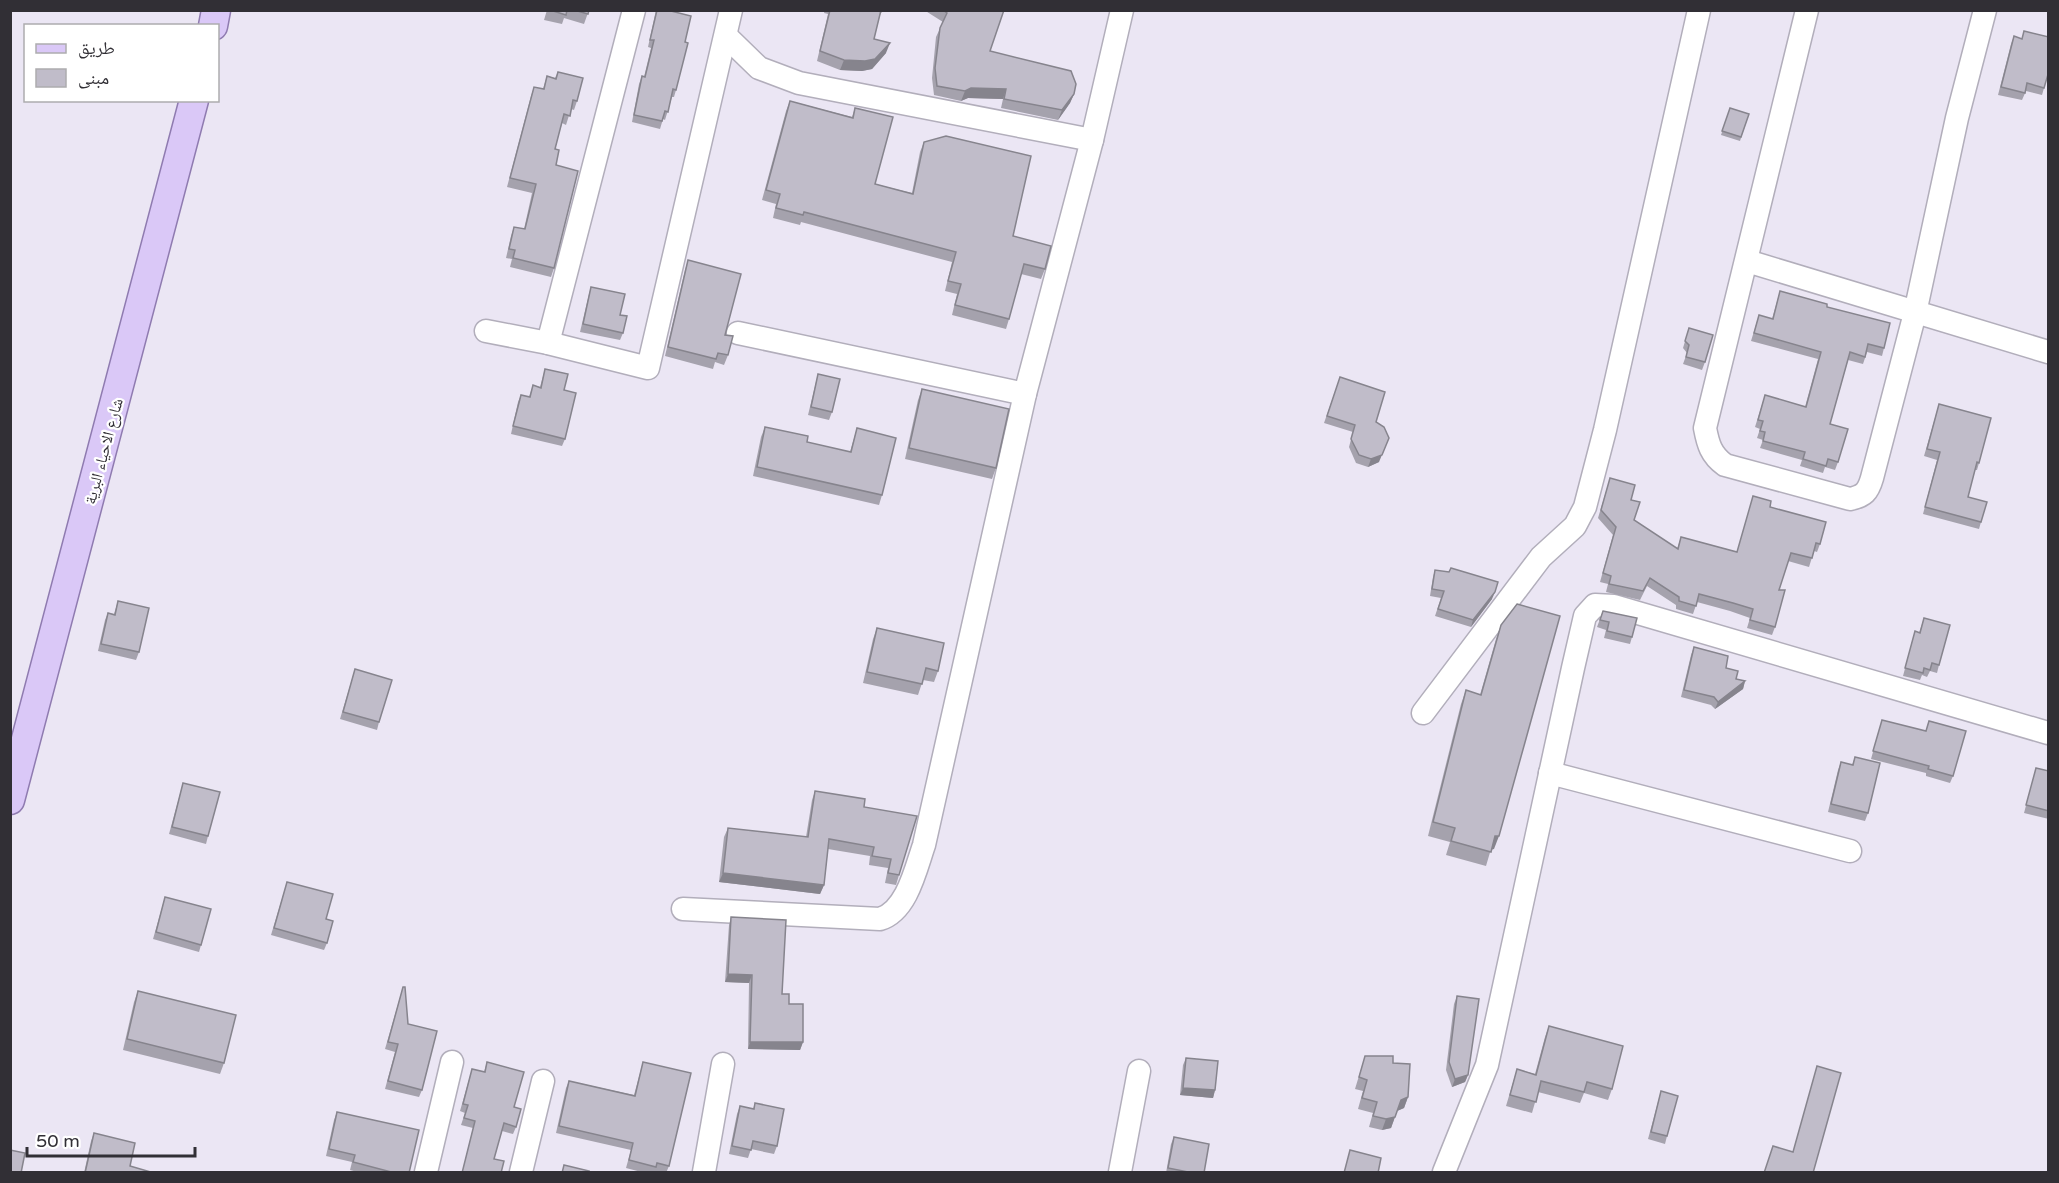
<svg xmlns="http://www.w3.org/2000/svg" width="2059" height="1183" font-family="'Varela Round','Noto Naskh Arabic',sans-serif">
  <rect width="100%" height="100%" fill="#ebe6f4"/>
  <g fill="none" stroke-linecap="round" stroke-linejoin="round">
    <defs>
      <g id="minor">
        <path d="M1807,10l-102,418c3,16 6,27 20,37l125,34c14,-3 18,-7 22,-21l43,-165 42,-195 28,-108"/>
        <path d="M726,36l33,32 40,15 293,57"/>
        <path d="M1747,261l301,91"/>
        <path d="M486,331l62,12 100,25 83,-358"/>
        <path d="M738,333l287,61"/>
        <path d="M548,343l86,-333"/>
        <path d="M1423,713l118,-156 34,-31 10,-19 20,-77 94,-420"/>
        <path d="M1550,773l300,78"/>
        <path d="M683,909l197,10c27,-8 36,-51 44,-74l101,-451 67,-254 30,-130"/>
        <path d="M426,1172l26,-110"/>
        <path d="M521,1172l22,-91"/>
        <path d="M704,1172l19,-108"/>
        <path d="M1120,1172l19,-101"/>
        <path d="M1444,1172l43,-107 86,-397 12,-52 10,-11 19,1 434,127"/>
      </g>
      <g id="major">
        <path d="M213,26l3,-16"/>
        <path d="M10,800l184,-700"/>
      </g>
    </defs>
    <use href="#minor" stroke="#b2aebb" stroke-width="25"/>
    <use href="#major" stroke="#8f7bb0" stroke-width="31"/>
    <use href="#minor" stroke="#fff" stroke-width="22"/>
    <use href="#major" stroke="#dac8f7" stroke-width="28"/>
  </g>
  <g fill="#a5a2ad">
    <path d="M547,10h42l-5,14 -20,-6 -2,6 -18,-4z"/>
    <path d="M656,10l20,80 -2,7h-2l-7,23 -2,-1 -3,10 -28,-7 7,-38 3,-8 2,1 7,-29 -3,-1z"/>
    <path d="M825,10h58l-3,5 -6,24 12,14 -14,16 -10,2 -22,-1 -23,-9 11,-47 -4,-1z"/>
    <path d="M924,10h80l-14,41 84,43 -4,9 -12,17 -57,-12 2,-9 -35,-1 -7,3 -27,-6 -2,-17 4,-41 7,-15z"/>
    <path d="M2024,31l20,57 -2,7 -16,-4 -4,9 -24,-5 13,-51 3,-8 8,3z"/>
    <path d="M558,72l19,29 -3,9 -3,-1 -5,16 -4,-2 -7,26 1,16 -2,103 -3,9 -41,-10 2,-8 -6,-1 5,-22 3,-9 10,2 8,-36 -25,-6 24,-91 3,-9 9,2 4,-13 8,2z"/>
    <path d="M790,101l62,16 3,-9 20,76 37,9 8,-41 4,-10 121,127 -4,10 -20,-5 -12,45 -3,10 -54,-14 5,-21 -12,-3 7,-29 -151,-40 -1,3 -27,-7 3,-14 -14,-4 24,-89z"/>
    <path d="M1730,108l19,6 -9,27 -19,-6z"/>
    <path d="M688,260l37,75 3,20 -4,10 -9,-3 -2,7 -48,-13 20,-86z"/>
    <path d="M591,287l29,28 3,18 -3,7 -40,-8 9,-38z"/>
    <path d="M1780,291l47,16 57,41 -2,8 -15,-4 -4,12 -15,-4 -18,64 8,38 -3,8 -10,-3 -2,6 -23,-7 2,-6 -42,-12 3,-8 -6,-2 3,-9 -5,-2 10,-32 40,12 13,-48 -67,-18 8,-26 13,4z"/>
    <path d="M1689,328l16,34 -3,8 -19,-6 4,-11 -4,-5z"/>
    <path d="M545,369l19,21 1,49 -3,7 -51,-12 7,-32 3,-7 8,2 4,-12 7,2z"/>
    <path d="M818,374l14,38 -3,8 -21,-5 8,-33z"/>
    <path d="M1340,377l36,45 3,40 -11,5 -12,-4 -7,-16 4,-15 -29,-9z"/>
    <path d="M922,389l74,79 -4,11 -87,-20 13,-59z"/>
    <path d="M1939,404l40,59 -2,7h-2l-7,27 13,25 -2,7 -56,-15 14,-54 -13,-4z"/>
    <path d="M765,427l42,15 43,10 7,-24 25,67 -3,10 -126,-29 8,-39z"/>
    <path d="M1610,478l21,22 3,20 43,29 4,-12 56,15 16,-56 67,48 -3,8 -3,-1 -5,16 -21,-6 -9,29 -4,37 -3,8 -25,-7 3,-10 -20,-7 -33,-9 -4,12 -17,-5v-4l-29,-19 -7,14 -34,-8 2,-8 -8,-2 13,-47 -15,-17z"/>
    <path d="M1435,570l57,29 -21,28 -36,-11 6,-18 -11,-2 3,-19z"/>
    <path d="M118,601l21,51 -3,8 -38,-9 7,-31 3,-7 6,1z"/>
    <path d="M1603,611l29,26 -2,7 -26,-6 2,-8 -9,-3z"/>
    <path d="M1924,618l15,47 -2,8 -7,-2 -3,6 -5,-2 -2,5 -17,-4 12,-45 4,2z"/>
    <path d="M1501,625l-7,224h-3l-5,17 -40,-11 4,-13 -22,-6 33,-132 5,-14 14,5 16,-56z"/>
    <path d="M877,628l61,43 -4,11 -11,-2 -5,15 -55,-12 10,-44z"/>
    <path d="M1694,647l32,21 10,11 9,2 -2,8 -28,20 -4,-4 -30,-8 10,-42z"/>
    <path d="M355,669l24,53 -2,8 -37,-11z"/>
    <path d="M1882,720l44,11 3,-10 24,55 -3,7 -24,-7v-3l-55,-14z"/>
    <path d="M1855,757l13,56 -3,8 -37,-9 10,-42 3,-8 11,3z"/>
    <path d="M2036,768l13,3v48l-25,-6z"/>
    <path d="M183,783l25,53 -2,8 -37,-10z"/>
    <path d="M815,791l49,16 35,68 -3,10 -11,-2 3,-15 -19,-3 1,-9 -42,-7 -4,36 -4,9 -101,-12 5,-45 4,-9 78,9 6,-37z"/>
    <path d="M287,882l39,37 1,24 -3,7 -53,-15z"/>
    <path d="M165,897l36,48 -2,7 -46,-13z"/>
    <path d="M731,917l51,77 21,48 -3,8 -52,-1 1,-66 -24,-1 4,-57z"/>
    <path d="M403,987l5,37 14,66 -3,7 -34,-8 10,-37 -10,-3z"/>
    <path d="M138,991l86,72 -4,11 -97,-24 11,-48z"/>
    <path d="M1457,996l11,79 -3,7 -13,5 -6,-17 8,-66z"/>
    <path d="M1549,1026l63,63 -4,11 -24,-7 -4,10 -42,-11 -6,21 -26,-7 11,-37 18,5 10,-37z"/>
    <path d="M1365,1056l28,7 15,34 -4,11 -7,3 -6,17 -9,2 -13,-3 4,-14 -15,-4 5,-18 -8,-2z"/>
    <path d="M1186,1058l29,32 -2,8 -33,-3 3,-30z"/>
    <path d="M487,1062l27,45 2,20 -3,7 -11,-3 -8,28 7,14h-39l11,-45 -12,-3 4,-12 -5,-2 12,-42 12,3z"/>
    <path d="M643,1062l26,104 -3,7 -11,-2 -1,2h-9l-19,-5 5,-18 -75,-17 10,-45 3,-7 65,14z"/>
    <path d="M1817,1066l-4,107h-49l9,-27 20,6z"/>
    <path d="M1661,1091l6,45 -2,8 -17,-5z"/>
    <path d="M755,1103l22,43 -3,8 -23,-5 -3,9 -19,-4 8,-40 3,-8 13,3z"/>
    <path d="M337,1112l72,61h-48l-11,-3 2,-8 -26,-6 8,-36z"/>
    <path d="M94,1133l36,33 24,7h-70l7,-32z"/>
    <path d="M1174,1137l30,36h-38l5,-29z"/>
  </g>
  <g fill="#86848d">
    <path d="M890,43l-4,10 -14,16 -10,2 -22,-1 4,-10z"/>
    <path d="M971,88l35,1 -3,10 -35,-1 -7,3 4,-10z"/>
    <path d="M1074,94l-4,9 -12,17 4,-10z"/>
    <path d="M1389,438l-10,24 -11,5 3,-8z"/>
    <path d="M1495,592l-3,7 -21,28 2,-7z"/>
    <path d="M1745,681l-2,8 -28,20 3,-7z"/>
    <path d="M1495,836h4l-5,13 -4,1z"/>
    <path d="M723,873l101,12 -4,9 -101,-12z"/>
    <path d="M728,974l24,1 -3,8 -24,-1z"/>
    <path d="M750,1042h53l-3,8 -52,-1z"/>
    <path d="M1468,1075l-3,7 -13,5 3,-8z"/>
    <path d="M1183,1088l32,2 -2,8 -33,-3z"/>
    <path d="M1408,1097l-4,11 -7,3 4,-11z"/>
    <path d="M1395,1117l-4,11 -9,2 4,-11z"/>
  </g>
  <g fill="#c0bcc9" stroke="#86848d" stroke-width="1.5">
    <path d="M550,10h17l-1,5z"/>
    <path d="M574,10h15l-1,4z"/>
    <path d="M657,10h10l24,6 -6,26 3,1 -12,47 -3,-1 -5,23 -3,-1 -3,10 -28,-6 8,-39 3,1 9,-37h-4z"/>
    <path d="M830,10h51l-7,29 16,4 -15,16 -10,2 -21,-1 -24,-9z"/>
    <path d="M943,10h61l-14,41 81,20 5,13 -2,10 -12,16 -58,-11 2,-10 -35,-1 -6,3 -28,-5 -2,-18 5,-40 7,-15z"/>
    <path d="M2024,31l25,6v34l-5,17 -17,-5 -2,10 -24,-6 13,-51 8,3z"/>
    <path d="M558,72l25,6 -6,23 -4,-1 -3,16 -6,-2 -9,35 4,1 -3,15 22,6 -24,97 -41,-10 2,-8 -6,-1 5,-22 11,2 11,-45 -26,-6 24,-91 10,2 3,-13 9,3z"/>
    <path d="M790,101l63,17 2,-10 38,9 -18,67 38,10 11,-52 22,-6 85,20 -18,80 38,10 -6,23 -21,-5 -15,55 -54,-14 6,-21 -13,-3 8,-29 -152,-40 -1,3 -27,-7 4,-14 -14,-4z"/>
    <path d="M1730,108l19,6 -8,23 -19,-6z"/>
    <path d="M688,260l53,14 -16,61 8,1 -5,19 -10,-2 -2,6 -48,-12z"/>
    <path d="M591,287l34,7 -5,21 7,1 -4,17 -40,-9z"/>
    <path d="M1780,291l47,13v3l63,16 -6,25 -16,-4 -3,13 -15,-5 -20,72 18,5 -10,33 -10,-3 -2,7 -23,-7 2,-7 -42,-11 2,-9 -5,-1 3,-10 -5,-1 7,-25 41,12 15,-55 -67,-19 5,-18 14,4z"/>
    <path d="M1689,328l24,7 -8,27 -19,-5 3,-12 -4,-4z"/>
    <path d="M545,369l23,5 -4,16 12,3 -11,46 -52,-13 8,-31 9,2 3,-12 8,3z"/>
    <path d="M818,374l22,5 -8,33 -21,-5z"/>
    <path d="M1340,377l45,15 -9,30 8,5 5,11 -7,17 -11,4 -12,-4 -8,-16 4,-14 -28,-9z"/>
    <path d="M922,389l87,20 -13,59 -87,-20z"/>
    <path d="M1939,404l52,14 -12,45 -2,-1 -9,35 19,5 -6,20 -56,-15 15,-55 -13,-3z"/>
    <path d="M765,427l43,9 -1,6 44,10 6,-24 39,10 -14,57 -125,-28z"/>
    <path d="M1610,478l25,7 -4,15 9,2 -6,18 44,29 3,-12 56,15 16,-56 18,5 -1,6 56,15 -6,22 -4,-1 -4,15 -21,-5 -12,37h6l-10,37 -25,-7 3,-11 -20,-6 -34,-9 -3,12 -17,-5v-4l-29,-19 -7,13 -34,-7 2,-8 -8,-3 13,-46 -15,-17z"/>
    <path d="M1451,568l47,14 -3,10 -22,28 -35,-11 6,-18 -12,-2 3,-19 14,2z"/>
    <path d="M118,601l31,7 -10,44 -38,-8 7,-31 7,2z"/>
    <path d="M1517,604l43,12 -61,220h-4l-4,16 -40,-11 4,-13 -22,-6 33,-132 15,5 20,-70z"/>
    <path d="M1603,611l34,7 -5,19 -25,-6 2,-9 -9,-2z"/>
    <path d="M1924,618l26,7 -11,40 -7,-2 -2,7 -6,-2 -1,5 -18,-5 10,-37 5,2z"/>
    <path d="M877,628l67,15 -6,28 -12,-3 -4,16 -55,-12z"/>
    <path d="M1694,647l34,9 -2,12 12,3 -2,8 9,2 -27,21 -4,-5 -30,-7z"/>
    <path d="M355,669l37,11 -13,42 -36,-10z"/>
    <path d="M1882,720l44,11 3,-10 37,10 -13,45 -25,-7 1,-3 -56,-15z"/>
    <path d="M1855,757l25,6 -12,50 -37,-9 10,-42 12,3z"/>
    <path d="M2036,768l13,3v40l-23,-6z"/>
    <path d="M183,783l37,9 -12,44 -36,-9z"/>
    <path d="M815,791l50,8 -1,8 53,9 -18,59 -11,-2 3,-14 -19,-3 2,-9 -45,-8 -5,46 -101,-12 5,-45 80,9z"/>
    <path d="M287,882l46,12 -7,25 7,2 -6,22 -53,-15z"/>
    <path d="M165,897l46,12 -10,36 -45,-13z"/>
    <path d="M731,917l55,3 -4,74h7v10h14v38h-53l2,-67 -24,-1z"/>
    <path d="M403,987h2l3,37 29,7 -15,59 -34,-9 10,-37 -10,-2z"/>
    <path d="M138,991l98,24 -12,48 -97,-24z"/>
    <path d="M1457,996l22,3 -11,76 -13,4 -6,-17z"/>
    <path d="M1549,1026l74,20 -11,43 -25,-7 -3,10 -43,-11 -5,21 -26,-7 7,-26 19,6z"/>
    <path d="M1365,1056h28v7l17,1 -2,33 -7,3 -6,17 -9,2 -13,-3 4,-14 -15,-4 5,-18 -8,-3z"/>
    <path d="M1186,1058l32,3 -3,29 -32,-2z"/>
    <path d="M487,1062l37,10 -10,35 7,2 -5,18 -12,-4 -10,36 10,2 -3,12h-39l13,-52 -11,-3 4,-13 -5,-1 9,-35 13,3z"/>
    <path d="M643,1062l48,11 -22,93 -12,-3 -1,4 -27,-7 4,-17 -74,-17 10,-45 66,15z"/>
    <path d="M1817,1066l24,7 -28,100h-49l9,-27 20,6z"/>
    <path d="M1661,1091l17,5 -11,40 -16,-4z"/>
    <path d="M755,1103l29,6 -7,37 -24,-5 -2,9 -19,-4 8,-40 14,3z"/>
    <path d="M337,1112l82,18 -10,43h-14l-42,-11 2,-7 -26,-6z"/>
    <path d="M94,1133l41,10 -5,23 24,7h-69z"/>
    <path d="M1174,1137l35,7 -5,29h-11l-25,-5z"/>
    <path d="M10,1150l15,3 -4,20h-11z"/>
    <path d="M1350,1150l31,8 -3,15h-34z"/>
    <path d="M564,1165l25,6 -1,2h-26z"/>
  </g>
  <g text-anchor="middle" stroke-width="4.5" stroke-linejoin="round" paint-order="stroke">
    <g font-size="16" fill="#312f35" stroke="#fff">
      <text transform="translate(103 451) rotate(-75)" y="6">شارع الاحياء البرية</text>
    </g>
  </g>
  <rect width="2059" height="1183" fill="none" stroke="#312f35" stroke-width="24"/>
  <rect x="24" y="24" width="195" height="78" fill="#ffffff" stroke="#adacae" stroke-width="1.5"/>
  <rect x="36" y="44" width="30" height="9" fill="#dac8f7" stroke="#adacae" stroke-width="1.5"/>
  <text x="78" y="54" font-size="18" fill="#312f35">طريق</text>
  <rect x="36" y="69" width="30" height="18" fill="#c0bcc9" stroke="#adacae" stroke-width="1.5"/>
  <text x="78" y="84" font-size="18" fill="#312f35">مبنى</text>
  <path d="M27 1147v9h168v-9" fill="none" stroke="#312f35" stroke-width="3"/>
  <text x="36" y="1147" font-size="18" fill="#312f35" stroke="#ffffff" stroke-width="4.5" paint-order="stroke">50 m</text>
</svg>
